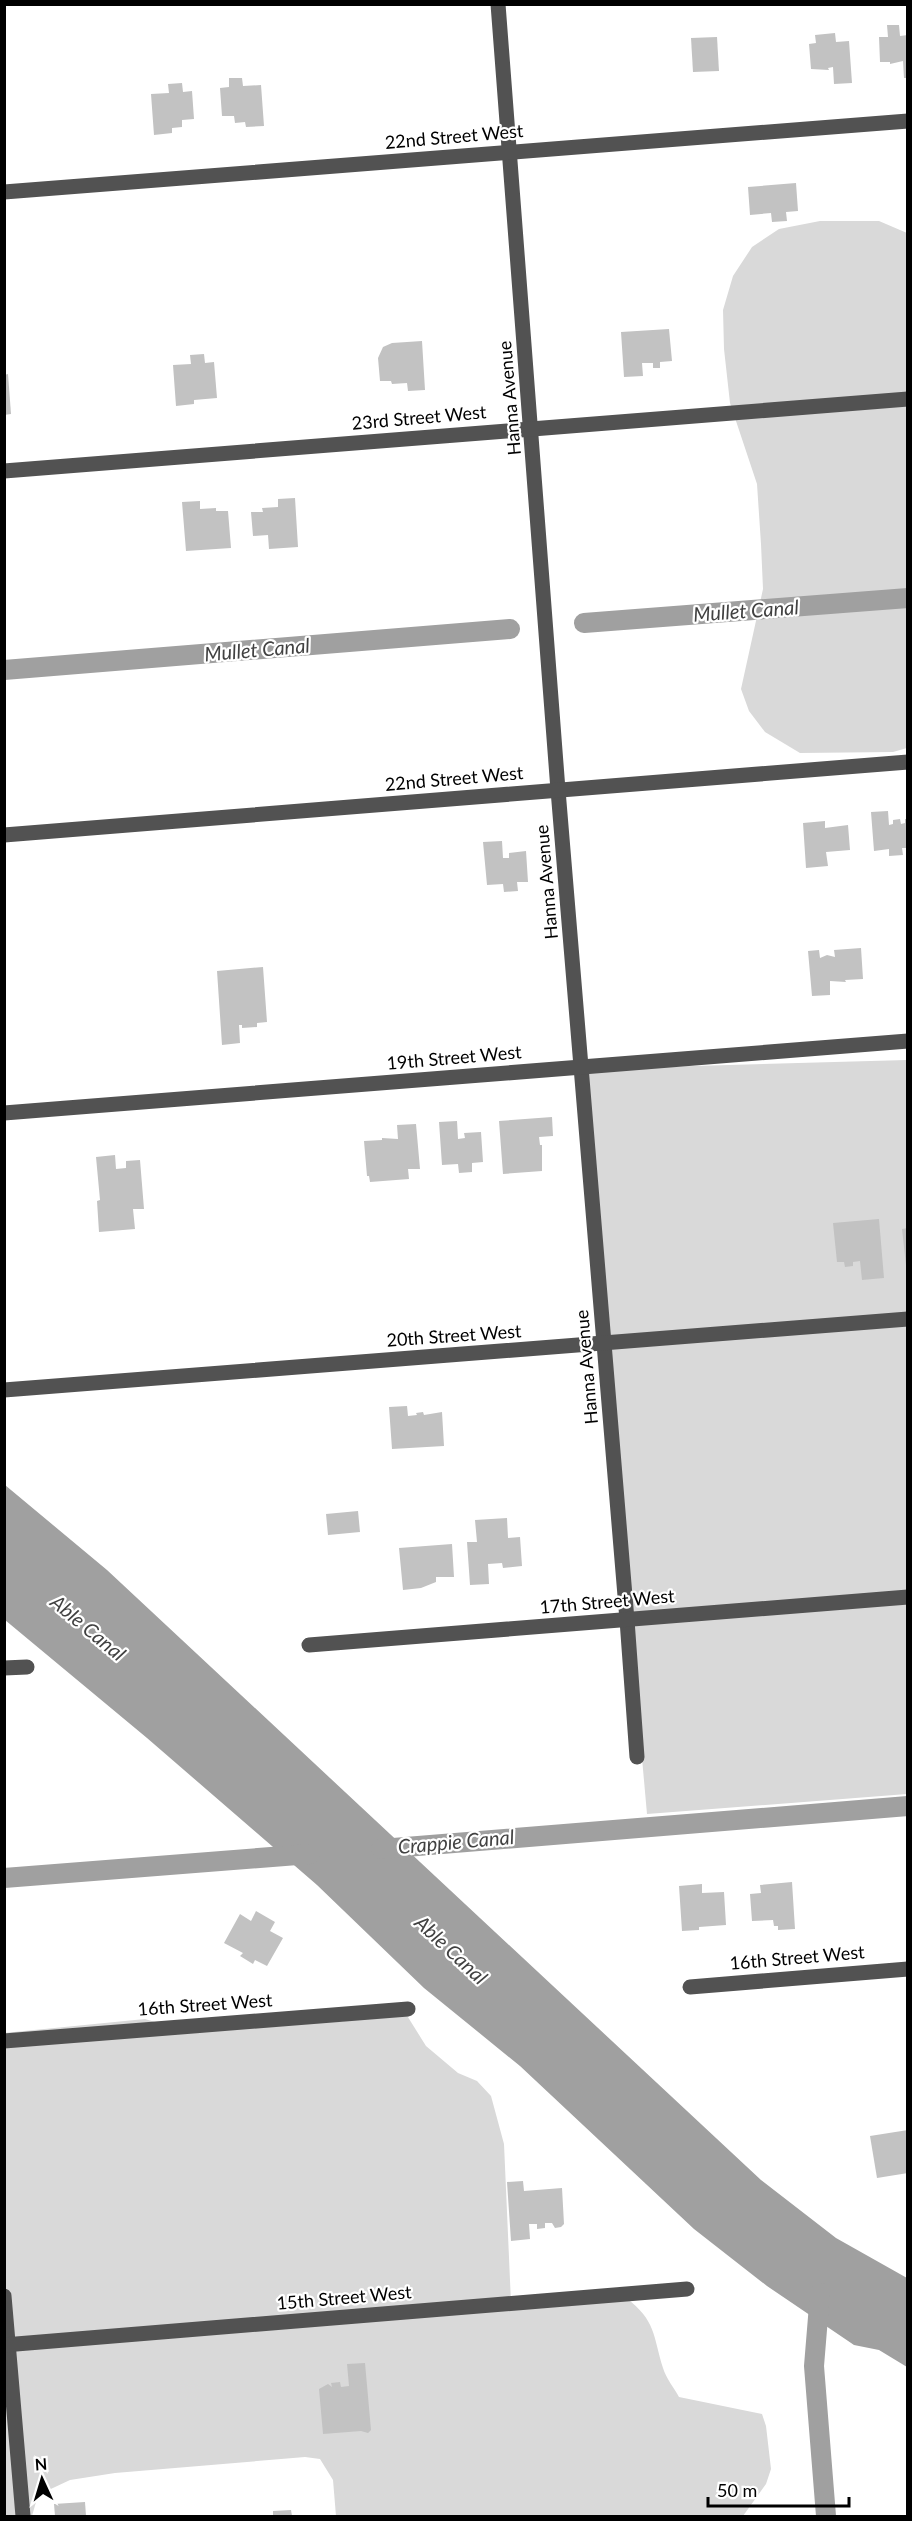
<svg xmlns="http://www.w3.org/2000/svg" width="912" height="2521" font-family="Lato,sans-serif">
  <rect width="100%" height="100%" fill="#fff"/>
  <g fill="#d9d9d9">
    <path d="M820,221h59l28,12v515l-14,4 -93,1 -35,-21 -16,-21 -8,-22 22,-100 -2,-45 -4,-60 -27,-81 -6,-54 -1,-39 10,-34 19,-29 27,-18z"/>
    <path d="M907,1060v734l-260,20 -30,-336 -29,-409z"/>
    <path d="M401,2006l25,40 32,27 19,8 14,15 13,48 7,159 115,-5c30,22 27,38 37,70 3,10 11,20 16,29l83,17 4,12 5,43 -5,15 -23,32h-407l-3,-36 -13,-21 -15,-2 -190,16 -45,7 -32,15 -6,21h-27l-1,-483 141,-14 13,4 180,-1 42,-6z"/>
  </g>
  <path fill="#a0a0a0" d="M5,1485l102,85 654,610 75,58 71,40v89l-28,-17 -25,-5 -87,-59 -73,-57 -174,-163 -96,-78 -107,-103 -170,-147 -142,-118z"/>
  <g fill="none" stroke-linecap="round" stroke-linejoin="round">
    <g stroke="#a0a0a0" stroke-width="20">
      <path d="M584,623l324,-25"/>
      <path d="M4,670l506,-41"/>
      <path d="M381,1849l527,-43"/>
      <path d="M4,1878l306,-24"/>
      <path d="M820,2293l-6,73 12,150"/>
    </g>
  </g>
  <g fill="#c2c2c2">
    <path d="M887,25h12l1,11 8,-1v43h-4l-1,-17 -13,3v-2h-10l-1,-25h9z"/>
    <path d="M835,33l1,9 13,-1 3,42 -18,1 -1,-17 -5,1 1,2 -18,-1 -2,-25 7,-1 -1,-8z"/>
    <path d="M717,37l2,34 -26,1 -2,-34z"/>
    <path d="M229,78h13l1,8 18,-1 3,41 -18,1 -1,-5 -10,1 -1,-7h-12l-2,-28 9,-1z"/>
    <path d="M182,83l1,9 9,-1 2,28 -12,1v7l-10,1v5l-18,2 -3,-41 18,-1 -1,-9z"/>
    <path d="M796,183l2,28 -12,1 1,9 -15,1 -1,-9 -21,2 -2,-28z"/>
    <path d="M669,329l3,32 -12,1v6h-7v-5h-11l1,13 -19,1 -3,-45z"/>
    <path d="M422,341l3,49 -17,1 -1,-8 -15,1 -1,-3h-11l-2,-23 5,-11 9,-4z"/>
    <path d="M204,354l1,9 9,-1 3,36 -23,2v4l-18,2 -3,-41 18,-1 -1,-9z"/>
    <path d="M8,374l3,40 -7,1v-40z"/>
    <path d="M295,498l3,49 -29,2 -1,-14 -15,1 -2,-24h12l-1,-4 16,-1v-8z"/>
    <path d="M200,501v8l16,-1v3h12l3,37 -45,3 -4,-49z"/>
    <path d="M888,811l1,14 4,-1v-4l7,-1 1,5 4,-1v-4h3v29h-6l1,7 -14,1v-7l-15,2 -3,-39z"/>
    <path d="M825,821v7l23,-3 2,25 -24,2 2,14 -22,2 -3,-45z"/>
    <path d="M502,841l1,17h6v-5l17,-2 2,31h-11l1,9 -14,1 -1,-8 -16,1 -4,-43z"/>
    <path d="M861,948l2,31 -18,1 1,2 -16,-1v14l-18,1 -4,-45 11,-1 1,8 7,-3 8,2 -1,-7z"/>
    <path d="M263,967l4,55 -10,1v4l-15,1v-3h-3l1,18 -18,2 -5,-74z"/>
    <path d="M552,1117l1,19 -14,1 1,8h2v26l-39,3 -4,-53z"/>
    <path d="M457,1121l1,18 7,-1 -1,-5 17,-1 2,30 -11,1v9l-13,1 -1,-9 -16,1 -3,-43z"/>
    <path d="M416,1124l4,45h-12l1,10 -39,3 -1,-6h-2l-3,-35 18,-1v-2l16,1 -1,-14z"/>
    <path d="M115,1155l1,14 10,-1v-7l14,-1 4,49h-11l2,20 -36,3 -2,-31 3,-1 -4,-43z"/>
    <path d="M879,1219l5,59 -22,2 -2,-19 -7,1v4l-8,1 -1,-5h-7l-4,-39z"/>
    <path d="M908,1228v36l-2,1 -4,-36z"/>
    <path d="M407,1406l1,10 9,-1 -1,-2 7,-1 1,3 18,-3 2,34 -52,3 -3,-42z"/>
    <path d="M358,1511l2,21 -32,3 -2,-21z"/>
    <path d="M507,1518l1,20 12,-1 2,29 -19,2 -1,-5 -14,1 1,20 -19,1 -3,-43h10l-2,-22z"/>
    <path d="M452,1544l2,33h-18v5l-15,6 -18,2 -4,-42z"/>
    <path d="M792,1882l3,47 -17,1v-4h-4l-1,-6 -21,1 -2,-27 11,-1 -1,-8z"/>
    <path d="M702,1884v9l22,-1 2,33 -27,2v3l-17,1 -3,-45z"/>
    <path d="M256,1911l19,11 -5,9 13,7 -16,28 -12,-6 -2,4 -13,-8 3,-3 -19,-10 16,-29 11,7z"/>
    <path d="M908,2130v43l-31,5 -7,-42z"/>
    <path d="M523,2181l1,10 38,-3 2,36 -3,3 -6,1 -3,-5h-7v5l-8,1v-5h-8l1,15 -19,2 -4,-59z"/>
    <path d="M365,2363l6,67 -3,3 -7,-2 -38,3 -4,-45 9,-5 4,3 -1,-4 9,-1 1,5 8,-1 -2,-22z"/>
    <path d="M85,2502l1,14h-31l-1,-12z"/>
    <path d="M291,2510l1,6h-19v-5z"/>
  </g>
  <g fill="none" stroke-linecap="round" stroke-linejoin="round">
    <g stroke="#525252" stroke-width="15">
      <path d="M498,4l60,786 69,830 10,137"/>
      <path d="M4,192l904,-71"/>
      <path d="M4,471l904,-72"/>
      <path d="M4,835l904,-73"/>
      <path d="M4,1113l904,-72"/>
      <path d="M4,1390l904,-71"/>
      <path d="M309,1645l599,-48"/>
      <path d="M4,1668l23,-1"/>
      <path d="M690,1987l218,-18"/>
      <path d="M4,2041l404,-32"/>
      <path d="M4,2296l19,220"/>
      <path d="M4,2345l683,-56"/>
    </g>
  </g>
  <g text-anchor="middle" stroke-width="4.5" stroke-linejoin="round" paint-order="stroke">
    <g font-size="18" fill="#000" stroke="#fff">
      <text transform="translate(454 137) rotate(-5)" y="6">22nd Street West</text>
      <text transform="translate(510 398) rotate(-95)" y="6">Hanna Avenue</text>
      <text transform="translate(419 418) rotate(-5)" y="6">23rd Street West</text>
      <text transform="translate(454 779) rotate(-5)" y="6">22nd Street West</text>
      <text transform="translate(547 882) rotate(-95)" y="6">Hanna Avenue</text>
      <text transform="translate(454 1058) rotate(-5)" y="6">19th Street West</text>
      <text transform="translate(454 1336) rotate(-4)" y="6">20th Street West</text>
      <text transform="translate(587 1367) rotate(-95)" y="6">Hanna Avenue</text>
      <text transform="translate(607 1602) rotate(-5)" y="6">17th Street West</text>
      <text transform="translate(797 1958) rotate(-5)" y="6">16th Street West</text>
      <text transform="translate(205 2005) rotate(-4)" y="6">16th Street West</text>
      <text transform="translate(344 2298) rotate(-5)" y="6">15th Street West</text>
    </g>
    <g font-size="20" font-style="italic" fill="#414141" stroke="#fff">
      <text transform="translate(746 611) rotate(-4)" y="7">Mullet Canal</text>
      <text transform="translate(257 650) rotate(-5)" y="7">Mullet Canal</text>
      <text transform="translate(88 1628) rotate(40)" y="7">Able Canal</text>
      <text transform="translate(456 1842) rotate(-5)" y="7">Crappie Canal</text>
      <text transform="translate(451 1950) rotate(43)" y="7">Able Canal</text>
    </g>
  </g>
  <rect width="912" height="2521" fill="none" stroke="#000000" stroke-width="12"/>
  <g transform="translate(42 2479) rotate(356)" stroke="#ffffff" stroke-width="4.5" paint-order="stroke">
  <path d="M0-4.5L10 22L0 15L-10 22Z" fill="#000000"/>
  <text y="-9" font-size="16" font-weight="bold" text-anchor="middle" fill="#000000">N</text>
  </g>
  <path d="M708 2497v9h141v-9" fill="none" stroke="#000000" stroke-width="3"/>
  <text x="717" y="2497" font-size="18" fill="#000000" stroke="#ffffff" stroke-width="4.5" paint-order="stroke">50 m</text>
</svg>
